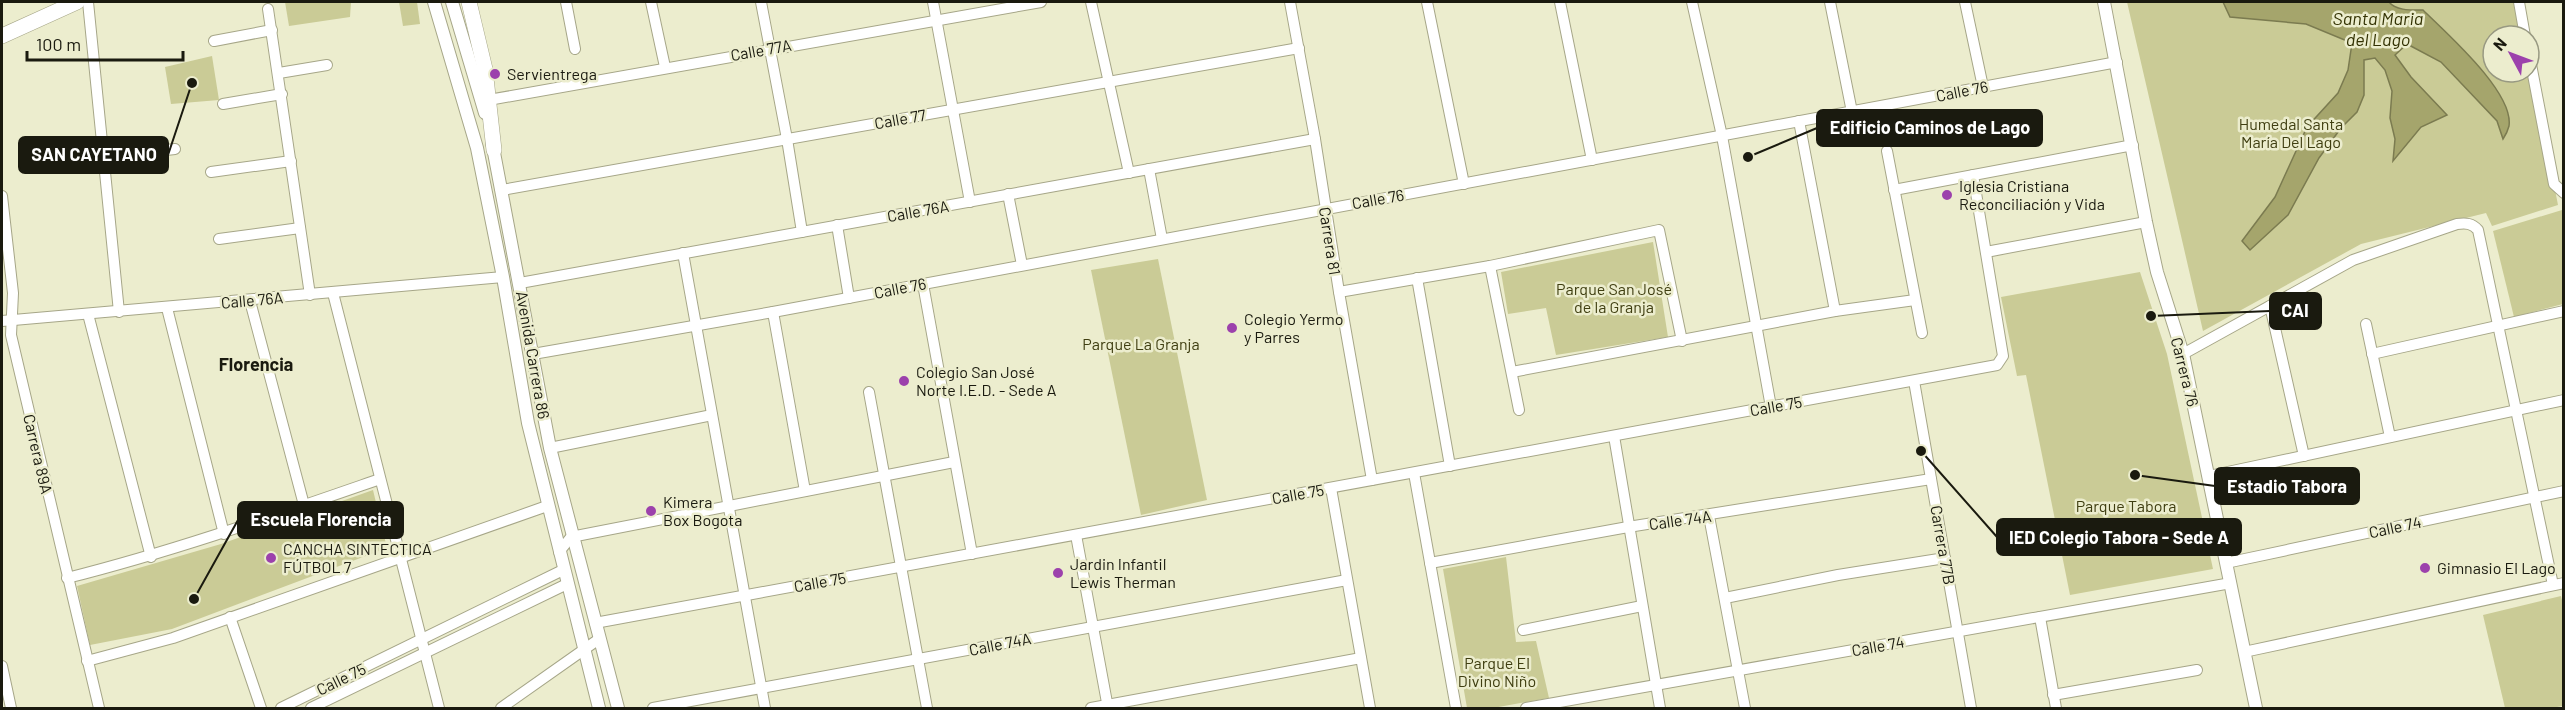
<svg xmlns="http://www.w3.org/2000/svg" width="2565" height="710" font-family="Barlow,sans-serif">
  <rect width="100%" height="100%" fill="#ecedce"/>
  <g fill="#cacb96">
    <path d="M285,2h66l-1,15 -61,9z"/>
    <path d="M399,2h18l3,22 -17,2z"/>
    <path d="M2127,2h391l7,34h-32v36h36v-15l29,148 -66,21 -6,-13 -125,31 -158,87z"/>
    <path d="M212,56l7,44 -48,4 -6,-37z"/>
    <path d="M2562,210l1,94 -49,13 -21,-86z"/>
    <path d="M1653,242l15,95 -112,18 -10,-47 -38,6 -7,-42z"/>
    <path d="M1158,259l49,241 -66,15 -50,-245z"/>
    <path d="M2140,272l27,82 46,215 -143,26 -44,-220 -9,1 -16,-79z"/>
    <path d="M373,490l14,58 -215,81 -82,16 -13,-59 144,-42z"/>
    <path d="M1506,557l10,85 20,-1 13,57 -56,10h-26l-24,-139z"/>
    <path d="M2561,596l3,12 -1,98 -12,2h-46l-22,-93z"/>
  </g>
  <path fill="#a5a56c" stroke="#7b7b50" stroke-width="1.5" d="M2223,2h166c7,9 23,8 34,8 23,23 91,82 86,116 -1,4 -4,10 -6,13l-6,-18 -56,-59 -34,-18 -12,11 16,22 36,38 -26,12 -28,34 2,-22 -5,-21 2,-27 -7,-21 -10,-12 -11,2v35l-7,17 -16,16 -22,30 -31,57 -38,35 -8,-9 33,-44 32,-70 31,-34 10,-23 4,-27 -46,-19 -76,-7z"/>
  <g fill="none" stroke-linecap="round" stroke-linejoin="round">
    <defs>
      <g id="minor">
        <path d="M88,2l31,310"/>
        <path d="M566,2l9,47"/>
        <path d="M651,2l14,65"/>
        <path d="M761,2l26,137 15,93"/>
        <path d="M933,2l37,200"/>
        <path d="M1091,2l38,171"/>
        <path d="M1290,2l25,137 24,153 33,188"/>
        <path d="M1427,2l37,182"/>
        <path d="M1560,2l32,158"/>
        <path d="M1692,2l30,134 49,271"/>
        <path d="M1830,2l22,110"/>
        <path d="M1965,2l18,85"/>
        <path d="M2519,2l6,34"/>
        <path d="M268,9l42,286"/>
        <path d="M214,41l58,-11"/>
        <path d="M2529,54l25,130 10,9"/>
        <path d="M279,73l48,-8"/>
        <path d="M483,101l558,-99"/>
        <path d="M223,104l59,-10"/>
        <path d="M1799,121l36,190"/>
        <path d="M1887,151l35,182"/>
        <path d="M105,157l70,-8"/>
        <path d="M1149,169l13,70"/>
        <path d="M211,172l80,-11"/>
        <path d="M502,190l797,-142"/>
        <path d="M1894,190l239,-45"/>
        <path d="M1008,194l14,71"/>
        <path d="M2,196l11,97 -2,42 88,373"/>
        <path d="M837,225l12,73"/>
        <path d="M219,239l81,-11"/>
        <path d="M1986,252l160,-30"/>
        <path d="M683,253l82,455"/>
        <path d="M1490,266l29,144"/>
        <path d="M1417,278l33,188"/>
        <path d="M520,283l795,-144"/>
        <path d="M923,284l49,270"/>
        <path d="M1339,292l151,-26 169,-36 23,111"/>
        <path d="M333,293l106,415"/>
        <path d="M250,301l54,204"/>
        <path d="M2270,306l34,150"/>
        <path d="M167,308l57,226"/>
        <path d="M773,312l32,179"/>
        <path d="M88,314l63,243"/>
        <path d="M2,321l501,-44"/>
        <path d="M2366,324l24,113"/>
        <path d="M533,354l240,-42 1344,-250"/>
        <path d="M2183,354l170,-94 104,-36c9,-1 15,-1 21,6l75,355"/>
        <path d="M2372,354l192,-43"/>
        <path d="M1512,372l323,-61 80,-11"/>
        <path d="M1914,381l57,327"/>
        <path d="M869,392l58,316"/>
        <path d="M1614,436l46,272"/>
        <path d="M550,448l162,-33"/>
        <path d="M1414,473l42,235"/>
        <path d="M2209,476l355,-76"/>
        <path d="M1331,488l39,220"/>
        <path d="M1709,516l36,192"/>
        <path d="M1076,535l32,173"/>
        <path d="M559,552l12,-15 383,-75"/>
        <path d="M1430,563l198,-36 303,-48"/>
        <path d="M2226,563l338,-72"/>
        <path d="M67,578c107,-27 209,-63 313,-99"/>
        <path d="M1725,598l113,-23 107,-17"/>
        <path d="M230,617l31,91"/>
        <path d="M2040,617l16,91"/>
        <path d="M595,623l1402,-258 6,-9 -30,-181"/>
        <path d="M1523,630l119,-24"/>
        <path d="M2244,652l320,-69"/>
        <path d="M87,661l86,-23 374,-132"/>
        <path d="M2,666l9,42"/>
        <path d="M2053,695l144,-25"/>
        <path d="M281,708l282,-138"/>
        <path d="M311,708l256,-124"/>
        <path d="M501,708l98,-69"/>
        <path d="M653,708l694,-128"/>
        <path d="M1091,708l270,-50"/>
        <path d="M1526,708l705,-125"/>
      </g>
      <g id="major">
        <path d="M434,2l43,146 26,129 25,146 71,285"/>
        <path d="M452,2l33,111"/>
        <path d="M2104,2l42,220 11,50 26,82 73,354"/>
        <path d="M492,142l58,306 68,260"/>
      </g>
      <g id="highway">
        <path d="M469,2l16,67 9,81"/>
        <path d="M2,36l75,-34"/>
      </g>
    </defs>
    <use href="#minor" stroke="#a6a688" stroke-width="12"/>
    <use href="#major" stroke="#a6a688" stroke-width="14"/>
    <use href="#highway" stroke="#a6a688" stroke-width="16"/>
    <use href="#minor" stroke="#fff" stroke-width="10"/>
    <use href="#major" stroke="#fff" stroke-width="12"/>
    <use href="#highway" stroke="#fff" stroke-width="15"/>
  </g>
  <g fill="#9c41ac" stroke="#ecedce" stroke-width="2">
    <circle cx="495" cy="74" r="6"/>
    <circle cx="1947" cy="195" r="6"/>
    <circle cx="1232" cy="328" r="6"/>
    <circle cx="904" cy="381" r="6"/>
    <circle cx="651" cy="511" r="6"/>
    <circle cx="271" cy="558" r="6"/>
    <circle cx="2425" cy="568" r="6"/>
    <circle cx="1058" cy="573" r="6"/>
  </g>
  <g text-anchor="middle" stroke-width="5" stroke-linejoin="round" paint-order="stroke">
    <g font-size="16" fill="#1a1a0f" stroke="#ecedce">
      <text transform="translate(761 50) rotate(-10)" y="6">Calle 77A</text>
      <text transform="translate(1962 91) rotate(-11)" y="6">Calle 76</text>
      <text transform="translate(900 119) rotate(-10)" y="6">Calle 77</text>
      <text transform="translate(1378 199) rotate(-10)" y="6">Calle 76</text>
      <text transform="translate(918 211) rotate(-10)" y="6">Calle 76A</text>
      <text transform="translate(1330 241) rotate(81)" y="6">Carrera 81</text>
      <text transform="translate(900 288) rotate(-11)" y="6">Calle 76</text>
      <text transform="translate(252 300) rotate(-5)" y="6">Calle 76A</text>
      <text transform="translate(533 355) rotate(80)" y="6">Avenida Carrera 86</text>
      <text transform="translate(2185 372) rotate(76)" y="6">Carrera 76</text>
      <text transform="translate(1776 406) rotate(-10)" y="6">Calle 75</text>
      <text transform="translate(38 454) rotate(77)" y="6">Carrera 89A</text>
      <text transform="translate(1298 494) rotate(-10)" y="6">Calle 75</text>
      <text transform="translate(1680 520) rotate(-8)" y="6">Calle 74A</text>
      <text transform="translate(2395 527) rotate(-12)" y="6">Calle 74</text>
      <text transform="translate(1943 545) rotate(80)" y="6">Carrera 77B</text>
      <text transform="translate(820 582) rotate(-10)" y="6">Calle 75</text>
      <text transform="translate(1000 644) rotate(-11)" y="6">Calle 74A</text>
      <text transform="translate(1878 646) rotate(-10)" y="6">Calle 74</text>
      <text transform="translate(341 679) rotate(-26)" y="6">Calle 75</text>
    </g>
    <g font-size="16" fill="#1a1a0f" stroke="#ecedce" text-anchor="start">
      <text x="507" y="80">Servientrega</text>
      <text x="1959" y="192">Iglesia Cristiana<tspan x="1959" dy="18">Reconciliación y Vida</tspan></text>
      <text x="1244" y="325">Colegio Yermo<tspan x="1244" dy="18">y Parres</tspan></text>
      <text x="916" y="378">Colegio San José<tspan x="916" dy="18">Norte I.E.D. - Sede A</tspan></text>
      <text x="663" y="508">Kimera<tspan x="663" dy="18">Box Bogota</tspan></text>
      <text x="283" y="555">CANCHA SINTECTICA<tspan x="283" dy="18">FÚTBOL 7</tspan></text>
      <text x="1070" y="570">Jardin Infantil<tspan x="1070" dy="18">Lewis Therman</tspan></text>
      <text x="2437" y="574">Gimnasio El Lago</text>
    </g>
    <g font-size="16" fill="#3f3e11" stroke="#ecedce">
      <text x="2291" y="130">Humedal Santa<tspan x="2291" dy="18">María Del Lago</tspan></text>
      <text x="1614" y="295">Parque San José<tspan x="1614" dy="18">de la Granja</tspan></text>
      <text x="1141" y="350">Parque La Granja</text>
      <text x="2126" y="512">Parque Tabora</text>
      <text x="1497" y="669">Parque El<tspan x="1497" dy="18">Divino Niño</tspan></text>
    </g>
    <g font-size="18" font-style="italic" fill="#333203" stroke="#ecedce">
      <text x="2378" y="25">Santa Maria<tspan x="2378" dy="21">del Lago</tspan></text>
    </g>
    <g font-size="18" font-weight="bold" fill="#1a1a0f" stroke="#ecedce">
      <text x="256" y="371">Florencia</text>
    </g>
  </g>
  <path fill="none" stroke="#1a1a0f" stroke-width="2" d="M1748 157L1817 128M192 83L168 155M2151 316L2270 311M2135 475L2215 486M194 599L238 520M1921 451L1997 537"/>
  <g fill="#1a1a0f" stroke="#ecedce" stroke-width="2">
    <circle cx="1748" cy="157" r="6"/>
    <circle cx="192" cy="83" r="6"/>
    <circle cx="2151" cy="316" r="6"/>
    <circle cx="2135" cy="475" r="6"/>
    <circle cx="194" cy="599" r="6"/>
    <circle cx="1921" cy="451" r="6"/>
  </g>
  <g fill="#1a1a0f" stroke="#1a1a0f" stroke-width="2">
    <rect x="1817" y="110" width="225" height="36" rx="6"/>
    <rect x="19" y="137" width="149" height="36" rx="6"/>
    <rect x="2270" y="293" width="51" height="36" rx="6"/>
    <rect x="2215" y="468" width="144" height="36" rx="6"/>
    <rect x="238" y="502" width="165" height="36" rx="6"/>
    <rect x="1997" y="519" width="244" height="36" rx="6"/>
  </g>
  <g font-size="18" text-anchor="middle" font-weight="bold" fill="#fff">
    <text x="1930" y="134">Edificio Caminos de Lago</text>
    <text x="94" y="161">SAN CAYETANO</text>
    <text x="2295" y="317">CAI</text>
    <text x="2287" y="493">Estadio Tabora</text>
    <text x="321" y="526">Escuela Florencia</text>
    <text x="2119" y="544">IED Colegio Tabora - Sede A</text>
  </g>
  <rect width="2565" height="710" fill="none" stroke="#1a1a0f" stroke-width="6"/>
  <g transform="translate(2511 54) rotate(311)"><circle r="28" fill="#ecedce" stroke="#989982" stroke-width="1.5"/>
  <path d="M0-4.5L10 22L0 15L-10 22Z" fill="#9c41ac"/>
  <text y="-9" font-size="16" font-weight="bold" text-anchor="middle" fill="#1a1a0f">N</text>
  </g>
  <path d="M27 51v9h156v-9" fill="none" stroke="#1a1a0f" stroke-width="3"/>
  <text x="36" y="51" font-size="18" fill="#1a1a0f" stroke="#ecedce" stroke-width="4.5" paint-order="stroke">100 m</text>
</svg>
